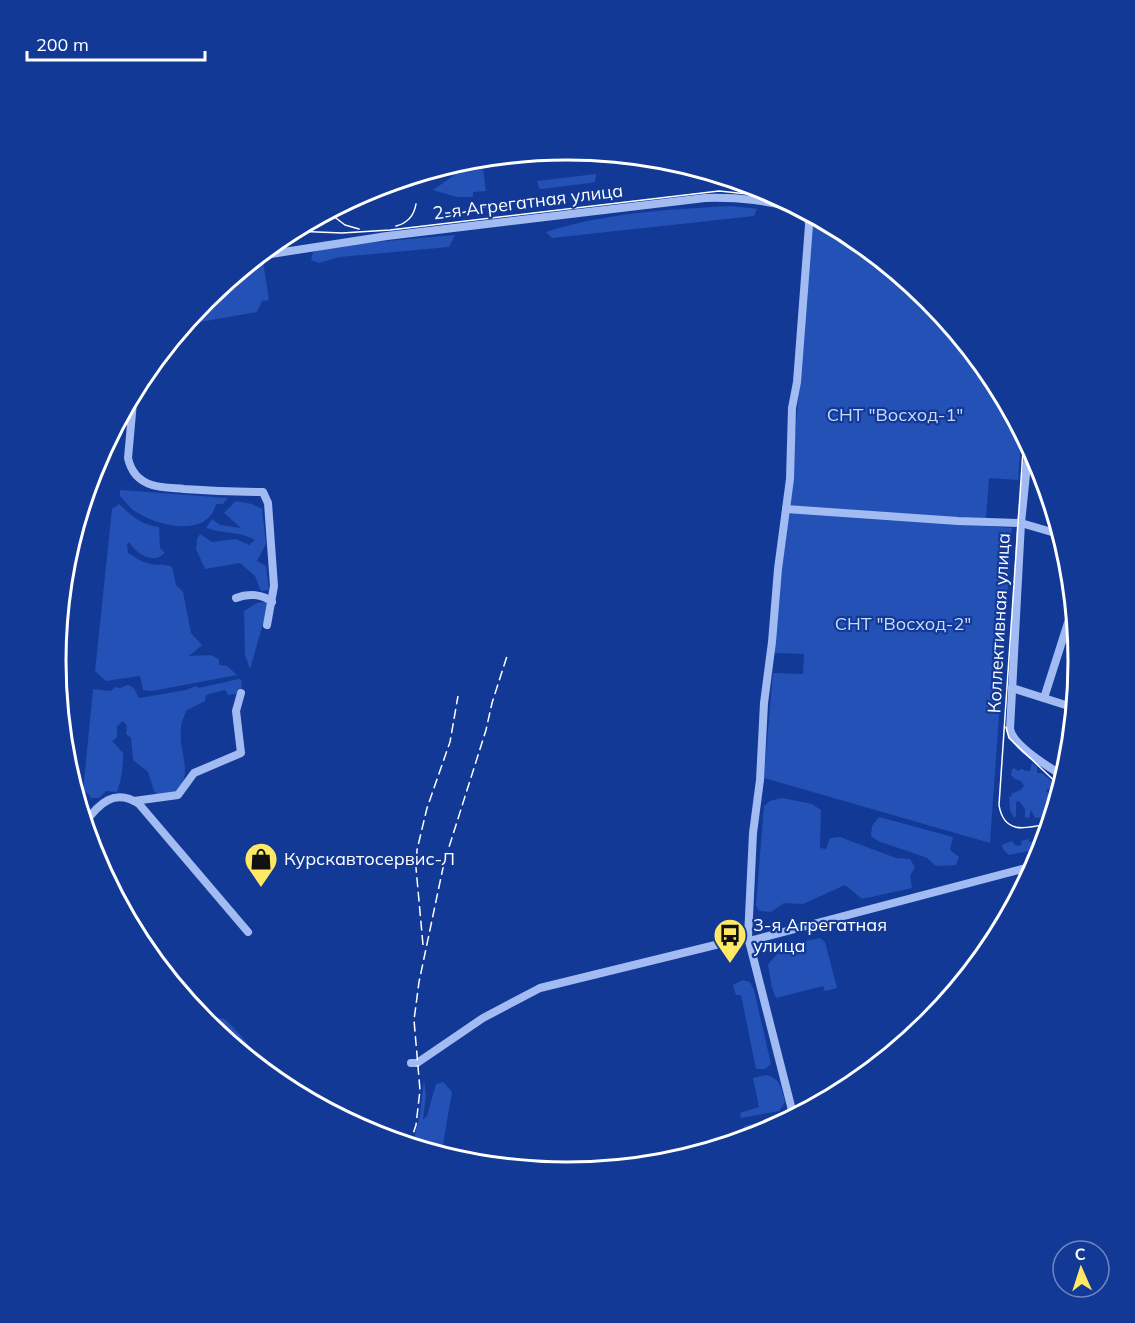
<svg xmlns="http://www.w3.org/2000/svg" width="1135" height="1323" font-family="Mulish,sans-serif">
  <rect width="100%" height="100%" fill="#123996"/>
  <g fill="#2451b5">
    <path d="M483,169l3,22 -13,1v5h-16l-24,-7 23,-16z"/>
    <path d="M596,174l-1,8 -5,1 -48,6 -3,-1 -2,-7z"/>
    <path d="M732,206l25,3 -3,7 -202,22 -6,-6c59,-19 124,-23 186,-26z"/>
    <path d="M812,214l40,22 78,64 63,77 29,54 -4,49 -29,-2 -3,42 -198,-13 12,-127z"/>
    <path d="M455,235l-6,12 -109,10 -21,6 -8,-3 2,-8 28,-7z"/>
    <path d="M255,258h5l3,3 6,39 -7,1 -5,11 -57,10 -2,-13 8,-10z"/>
    <path d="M120,490l108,8 -5,6h-7c-9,36 -62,21 -83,6 -5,-4 -9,-10 -13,-14z"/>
    <path d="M236,501l16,3 10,5 4,35 -9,17 9,5 3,24 -8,1 -6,-15 -15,-13 -35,6 -9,-20 1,-10 3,-5 12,8 24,-3 13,6 6,-5c-14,-9 -33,-6 -49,-12l6,-9 8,6 21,3 -17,-15z"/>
    <path d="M119,504c13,12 22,21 40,23l1,21 5,5c-13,12 -28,1 -36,-11l-2,3 1,8c8,5 15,10 24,11 7,2 12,-1 20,3l4,18 7,7 8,41 11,12 -13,11 21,-1 9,4v6l8,1 10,9 -85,16 -9,-1 -3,-14 -34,5 -11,-10 17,-162z"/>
    <path d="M787,512l225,16 -22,315 -226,-65 9,-105 30,1 1,-20 -30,-1z"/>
    <path d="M263,602l6,1 -19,66 -5,-14 -1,-44 13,-8z"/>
    <path d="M239,679l3,2 -1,9 -5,4 -8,1 -3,-5 -19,5 -1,6 -18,9c-3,6 -6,12 -6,18 -3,25 13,41 -4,65l-19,2 -4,-4 -6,-19 -15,-12 -2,-22 -5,-4 1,-8 -4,-5 -6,5v11l-5,4 11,12c1,10 -2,29 -6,39l-11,-1 -7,7h-8l-3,-5 -5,-1 10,-103 18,2 4,-4 5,1 8,-3 6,3 5,10 47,-8 10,-4 3,2z"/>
    <path d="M1032,763l5,4v6h5l14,12 -10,5 8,12 -2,4 -4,-1 3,9 -2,3 -14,1 -4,-8 -2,8 -4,-1v-8l-6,-8 -3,1v14l-2,2 -4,-8 -1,-14 3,1 -1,-3 9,-4 4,-4 -3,-5 -6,-2 -4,-4 1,-6 2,-1 4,3 4,-2 4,2h4z"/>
    <path d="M782,798l30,6 9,6 -1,38 6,1 4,-11 10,-1 56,21 14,1 5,8 -5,9 2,12 -50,11 -17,-14 -42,19 -19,-1 -13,9 -12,-1 -3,-6 8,-99 6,-5z"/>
    <path d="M879,817l74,20 -3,13 9,7 -3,8 -20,1 -9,-8 -49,-17 -7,-5 1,-10z"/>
    <path d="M1048,832l-5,16 -34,7 -6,-6 -1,-4 10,-4 4,5 6,-1 -1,-4 7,-2 2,3 4,-1 1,-4z"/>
    <path d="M820,938l5,4 12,46 -12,3 -2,-5 -47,12 -4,-10 -4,-23c15,-21 29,-22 52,-27z"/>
    <path d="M743,980l7,2 4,8 17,74 -6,5h-9l-15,-74h-5l-3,-10z"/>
    <path d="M223,1018c15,12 29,31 39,48l-1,3 -17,-14v-2l-8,-4 -32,-27 3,-1 4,7 5,-1 1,-8z"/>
    <path d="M766,1075c14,3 16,14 19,27l-6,9 -38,7 -1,-5 19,-6 -6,-29z"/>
    <path d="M424,1080l2,15 -3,25 4,-4 9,-32 7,-2 9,10 -11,64 -29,-9 8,-33z"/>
    <path d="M785,1116l2,6 -24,13 -25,7 6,-16z"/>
  </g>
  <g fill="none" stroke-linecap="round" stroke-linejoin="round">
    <g stroke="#a2bbf3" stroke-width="8">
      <path d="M258,256l129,-20 318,-38c37,-1 62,3 97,11"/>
      <path d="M134,391l-6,67c3,14 11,23 24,27 9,3 22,3 32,4 27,2 53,3 79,3l5,11 6,83 -7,39"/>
      <path d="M1029,445l-8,78 -11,206c3,17 40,39 55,48"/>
      <path d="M786,509l172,12 63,2 41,12"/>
      <path d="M236,598c12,-5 27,-4 36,4"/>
      <path d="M1012,688l63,20"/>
      <path d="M1044,698l30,-94"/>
      <path d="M134,801l44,-6 16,-22 47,-20 -5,-42 5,-18"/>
      <path d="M84,824c15,-21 31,-36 55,-20l109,128"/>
      <path d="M749,941l288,-76"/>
      <path d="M411,1063h6l66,-45 57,-30 208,-51"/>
      <path d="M794,1118l-46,-181 5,-104 7,-53 4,-77 8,-61 6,-73 12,-90 2,-71 5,-26 12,-157 -1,-13"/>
    </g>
    <g stroke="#fff" stroke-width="1.5">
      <path d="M328,212l17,13 14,4"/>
      <path d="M437,219l48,-12"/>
      <path d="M396,226c12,-3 18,-10 20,-22"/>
      <path d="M293,231l49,2 48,-3 329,-39 29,3 47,11"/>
      <path d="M1024,436l-25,369c5,31 29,23 52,18"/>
      <path d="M1006,727l3,11 53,50"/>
    </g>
    <g stroke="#fff" stroke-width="1.5" stroke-dasharray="10 4.5" stroke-linecap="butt">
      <path d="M423,945l-7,-77 1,-18 10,-42 23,-66 8,-46"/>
      <path d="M409,1146l7,-21 4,-35 -6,-70 5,-38 25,-119 42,-133 6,-27 16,-50"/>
    </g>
  </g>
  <defs>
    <symbol id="shop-pin" viewBox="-11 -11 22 30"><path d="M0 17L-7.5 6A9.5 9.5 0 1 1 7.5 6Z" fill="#ffe864" stroke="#123996"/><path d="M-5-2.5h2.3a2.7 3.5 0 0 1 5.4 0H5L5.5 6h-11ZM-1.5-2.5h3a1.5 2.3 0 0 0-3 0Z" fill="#111"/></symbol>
    <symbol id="bus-pin" viewBox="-11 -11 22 30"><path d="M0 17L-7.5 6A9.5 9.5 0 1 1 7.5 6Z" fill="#ffe864" stroke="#123996"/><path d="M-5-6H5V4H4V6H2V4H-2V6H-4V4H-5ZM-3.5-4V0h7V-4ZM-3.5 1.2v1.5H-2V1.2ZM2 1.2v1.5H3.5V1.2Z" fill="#111"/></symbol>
  </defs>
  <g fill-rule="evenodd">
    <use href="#shop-pin" x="242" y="840" width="38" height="52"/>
    <use href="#bus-pin" x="711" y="916" width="38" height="52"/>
  </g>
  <g text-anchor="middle" stroke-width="4.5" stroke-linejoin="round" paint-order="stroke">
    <g font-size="18" fill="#fff" stroke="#123996">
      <text transform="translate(528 202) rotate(-7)" y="6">2-я Агрегатная улица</text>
      <text transform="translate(999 623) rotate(-87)" y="6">Коллективная улица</text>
    </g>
    <g font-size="18" fill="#c9dafd" stroke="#123996">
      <text x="895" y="421">СНТ "Восход-1"</text>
      <text x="903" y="630">СНТ "Восход-2"</text>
    </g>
    <g font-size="18" fill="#fff" stroke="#123996" text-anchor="start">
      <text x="284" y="865">Курскавтосервис-Л</text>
      <text x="753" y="931">3-я Агрегатная<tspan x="753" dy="21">улица</tspan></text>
    </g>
  </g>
  <path d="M0 0H1135V1323H0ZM66 661a501 501 0 1 1 1002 0a501 501 0 1 1-1002 0Z" fill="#123996" fill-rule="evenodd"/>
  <path fill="none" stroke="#fff" stroke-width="3" d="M66 661a501 501 0 1 1 1002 0a501 501 0 1 1-1002 0Z"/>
  <g transform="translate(1081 1269) rotate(357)"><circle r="28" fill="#123996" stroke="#7188c0" stroke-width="1.5"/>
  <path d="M0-4.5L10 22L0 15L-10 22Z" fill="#ffe864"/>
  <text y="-9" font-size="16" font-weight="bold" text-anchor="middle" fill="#ffffff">С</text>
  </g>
  <path d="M27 51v9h178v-9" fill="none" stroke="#ffffff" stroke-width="3"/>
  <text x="36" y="51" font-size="18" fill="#ffffff" stroke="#123996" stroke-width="4.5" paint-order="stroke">200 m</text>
</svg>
